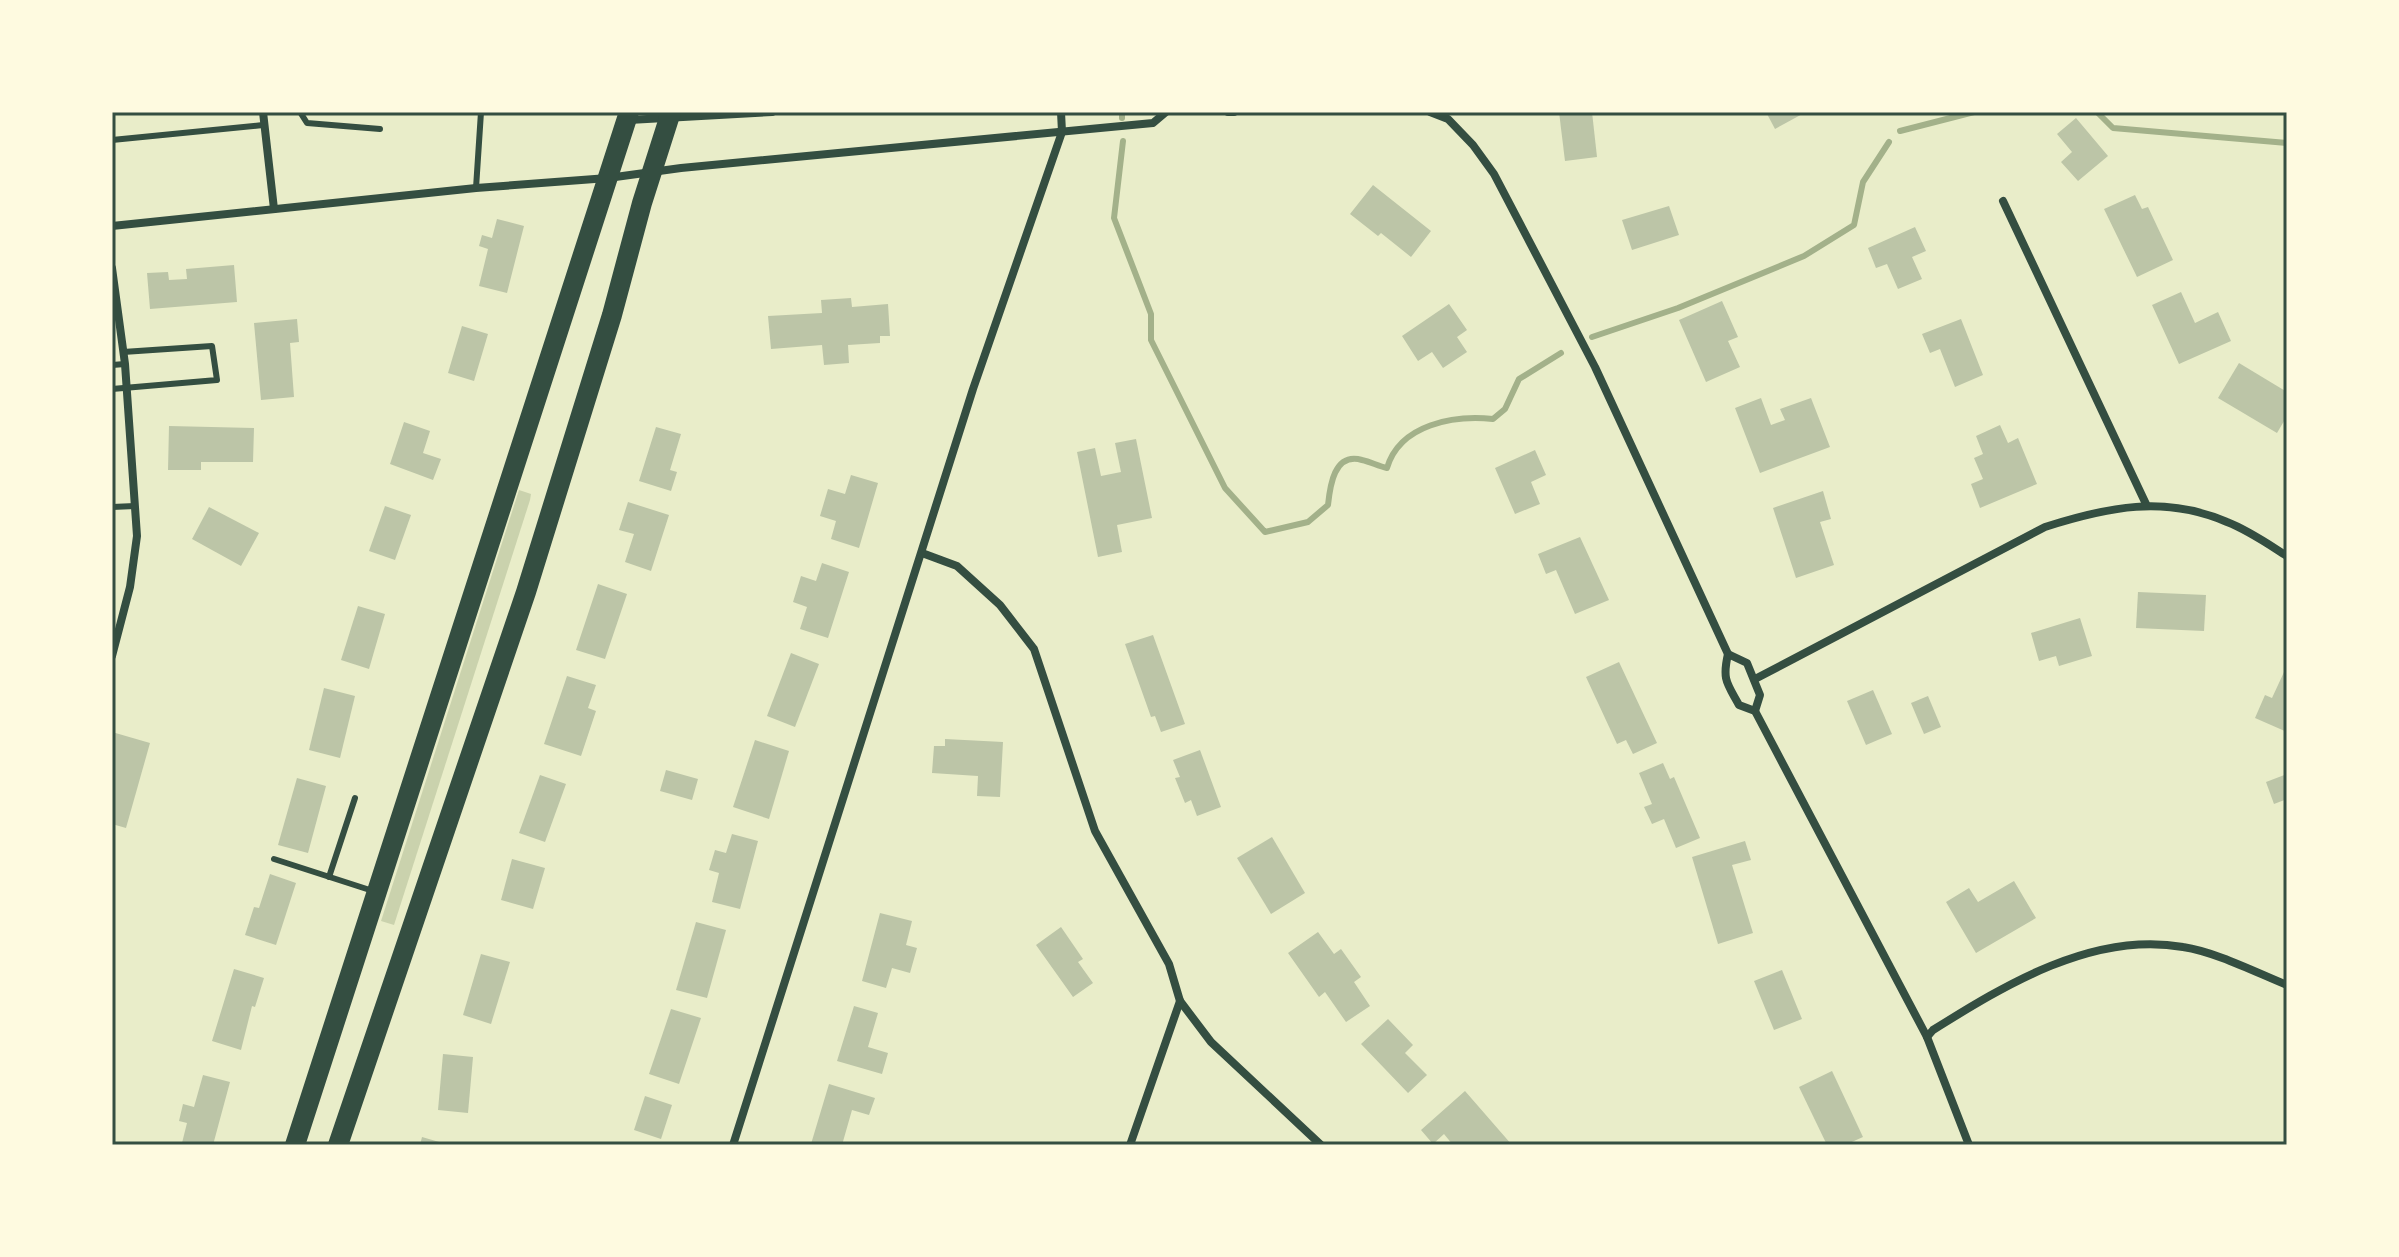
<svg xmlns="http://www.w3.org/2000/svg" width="2399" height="1257" font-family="Roboto,sans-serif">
  <rect width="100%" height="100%" fill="#e9edc9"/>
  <path fill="#cad2ad" d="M519,490l12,4 -1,6 -136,425 -13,-4z"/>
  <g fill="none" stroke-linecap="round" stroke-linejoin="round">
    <g stroke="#a3b18a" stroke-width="6">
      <path d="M1122,112v6"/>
      <path d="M2097,112l16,16 174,15"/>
      <path d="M1900,131l74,-19"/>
      <path d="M1123,141l-9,77 37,96v26l74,148 40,44 43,-10 20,-17c2,-19 6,-53 34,-45 9,2 16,6 25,8 13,-44 67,-53 106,-49l12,-10 14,-30 42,-26"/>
      <path d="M1592,337l86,-29 126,-52 50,-31 9,-43 26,-40"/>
    </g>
  </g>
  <g fill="#bcc5a7">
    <path d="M1559,112h33l5,45 -32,4z"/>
    <path d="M1766,112h40l-31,17z"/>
    <path d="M2076,118l32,38 -30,25 -17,-19 11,-10 -15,-18z"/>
    <path d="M1373,185l58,46 -20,26 -30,-24 -3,3 -28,-22z"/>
    <path d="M2135,195l7,14 6,-2 25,53 -36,17 -33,-68z"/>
    <path d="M1669,206l10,29 -47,15 -10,-30z"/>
    <path d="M497,219l27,7 -17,67 -28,-7 9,-37 -9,-3 3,-11 10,3z"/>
    <path d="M1915,227l11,24 -14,6 10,22 -24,10 -11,-25 -11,4 -8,-20z"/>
    <path d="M234,265l3,37 -87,7 -3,-36 21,-1 1,8 18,-1 -1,-10z"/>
    <path d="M2181,292l14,31 23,-11 13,29 -52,23 -27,-59z"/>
    <path d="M851,298l1,9 36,-3 2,32h-10v7l-32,2 1,18 -25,2 -2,-20 -51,4 -3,-33 54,-3 -1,-13z"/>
    <path d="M1722,301l16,36 -10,4 12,26 -34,15 -27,-62z"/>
    <path d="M1449,304l18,26 -10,7 10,15 -24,16 -11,-16 -14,9 -16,-25z"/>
    <path d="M297,319l2,23 -9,1 4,54 -33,3 -7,-77z"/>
    <path d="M1961,319l22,56 -28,12 -15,-38 -10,4 -8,-19z"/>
    <path d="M462,326l26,8 -14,47 -26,-8z"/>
    <path d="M2239,363l48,29v24l-10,17 -59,-35z"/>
    <path d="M1761,398l10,27 14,-5 -5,-11 31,-11 19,49 -70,26 -25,-65z"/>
    <path d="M404,422l26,9 -7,22 18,6 -8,21 -43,-16z"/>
    <path d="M2000,425l8,18 10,-5 19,46 -57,24 -9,-24 12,-5 -9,-21 9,-4 -7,-18z"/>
    <path d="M169,426l85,2 -1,34h-52v8h-33z"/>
    <path d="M656,427l25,7 -11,36 7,2 -6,19 -32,-10z"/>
    <path d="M1136,439l16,79 -35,7 5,27 -24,5 -21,-105 18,-4 6,28 20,-4 -6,-29z"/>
    <path d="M1535,450l11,25 -15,7 9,22 -25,10 -20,-46z"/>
    <path d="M851,475l27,8 -19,65 -28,-9 5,-18 -16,-5 8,-27 17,5z"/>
    <path d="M1823,491l8,28 -11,3 14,43 -38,13 -23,-70z"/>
    <path d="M628,502l41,13 -18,56 -26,-9 9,-28 -15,-4z"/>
    <path d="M385,506l26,9 -16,45 -26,-9z"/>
    <path d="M209,507l50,26 -18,33 -49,-27z"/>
    <path d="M1580,537l29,63 -34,14 -19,-44 -10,4 -8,-20z"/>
    <path d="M822,563l27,9 -21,66 -28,-9 7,-22 -14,-5 8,-26 15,5z"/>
    <path d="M598,584l29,10 -22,65 -29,-9z"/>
    <path d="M2138,592l68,3 -2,36 -68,-3z"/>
    <path d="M358,606l27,8 -16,55 -28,-9z"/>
    <path d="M2080,618l12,38 -33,10 -3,-10 -17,5 -8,-28z"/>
    <path d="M1153,635l32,89 -24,8 -6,-16 -4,1 -26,-73z"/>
    <path d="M791,653l28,11 -24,63 -28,-11z"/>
    <path d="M1619,662l38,81 -24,11 -7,-14 -9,4 -31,-67z"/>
    <path d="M2284,672l3,2v58l-32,-14 10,-23 7,3z"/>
    <path d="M567,676l29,9 -8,23 8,3 -15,45 -37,-12z"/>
    <path d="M324,688l31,8 -15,62 -31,-8z"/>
    <path d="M1873,690l19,44 -26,11 -19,-44z"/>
    <path d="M1928,696l13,31 -17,7 -13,-31z"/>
    <path d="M112,732l38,11 -24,85 -14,-4z"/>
    <path d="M945,739l58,3 -3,55 -23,-1 1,-20 -46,-3 2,-27h11z"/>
    <path d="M755,740l34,11 -20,68 -36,-12z"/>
    <path d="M1200,750l21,57 -24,9 -6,-16 -6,3 -10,-25 5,-1 -7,-17z"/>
    <path d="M1663,763l7,16 4,-2 26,61 -24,10 -12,-29 -12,5 -8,-17 8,-3 -13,-31z"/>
    <path d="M666,770l32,9 -6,21 -32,-9z"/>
    <path d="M2287,774v25l-13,5 -8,-22z"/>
    <path d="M540,775l26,9 -21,58 -26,-9z"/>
    <path d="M297,778l29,8 -18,67 -30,-8z"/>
    <path d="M732,834l26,7 -18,68 -28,-7 7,-29 -10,-3 6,-20 11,3z"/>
    <path d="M1272,837l33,56 -34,21 -34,-56z"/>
    <path d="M1745,841l6,19 -19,5 21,68 -35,11 -26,-87z"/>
    <path d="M512,859l33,9 -12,41 -32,-9z"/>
    <path d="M270,874l26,9 -20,62 -31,-10 9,-28 5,1z"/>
    <path d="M2014,881l22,37 -60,35 -30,-51 23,-14 9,14z"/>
    <path d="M880,913l32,8 -6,24 11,3 -7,25 -18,-5 -6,20 -24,-7z"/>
    <path d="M696,922l30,8 -19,68 -31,-8z"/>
    <path d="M1061,927l22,32 -5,3 15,21 -20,14 -37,-52z"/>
    <path d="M1318,932l16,22 7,-5 20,28 -7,5 16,24 -24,16 -21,-30 -6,5 -31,-44z"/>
    <path d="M481,954l29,8 -19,62 -28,-9z"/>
    <path d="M234,969l30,9 -9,29 -3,-1 -11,44 -29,-9z"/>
    <path d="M1782,970l20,49 -28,11 -20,-49z"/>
    <path d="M854,1006l24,7 -10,34 20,6 -6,21 -45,-13z"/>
    <path d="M671,1009l30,9 -22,66 -30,-10z"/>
    <path d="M1388,1019l25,26 -8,8 22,22 -19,18 -47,-49z"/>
    <path d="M443,1054l30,3 -5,56 -30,-3z"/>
    <path d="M1832,1071l31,66 -18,8h-18l-28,-58z"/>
    <path d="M203,1075l27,7 -17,63h-25l-6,-2 5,-20 -8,-2 4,-17 11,3z"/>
    <path d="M829,1084l46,14 -6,17 -17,-5 -10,35h-27l-4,-1z"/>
    <path d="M1465,1091l47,54h-59l-9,-11 -11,10 -12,-14z"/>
    <path d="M645,1096l27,9 -11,34 -27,-9z"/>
    <path d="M422,1137l24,7v1h-26z"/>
  </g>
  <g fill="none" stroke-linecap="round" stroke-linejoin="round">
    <g stroke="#344e41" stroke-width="6">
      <path d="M300,112l7,11 73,6"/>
      <path d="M112,140l151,-15"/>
      <path d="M476,188l5,-76"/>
      <path d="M112,365l13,-1"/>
      <path d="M112,389l105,-9 -5,-34 -89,6"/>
      <path d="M112,507l23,-1"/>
      <path d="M274,859l99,32"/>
      <path d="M329,877l26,-79"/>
    </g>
    <g stroke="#344e41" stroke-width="8">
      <path d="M263,112l11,97"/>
      <path d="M1228,112h6"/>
      <path d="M1430,112l18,7 25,26 21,29 101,193 133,287c-6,26 -1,29 11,51l16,6 172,326 42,108"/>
      <path d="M629,120l143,-8"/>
      <path d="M2003,201l143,303"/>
      <path d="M112,226l364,-38 132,-10 73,-10 472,-45 13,-11"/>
      <path d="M112,268l13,96 12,172 -7,51 -18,69"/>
      <path d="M922,553l35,13 43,39 34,44 61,182 74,133 11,37 31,41 110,103"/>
      <path d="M1728,654l19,9 13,32 -5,16"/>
      <path d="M1755,679l290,-152c63,-20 119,-32 182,-5 21,8 41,22 60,34"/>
      <path d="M1927,1037l6,-7c72,-45 160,-99 250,-83 33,5 72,25 104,38"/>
      <path d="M733,1145l240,-756 89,-257 -1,-20"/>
      <path d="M1130,1145l50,-144"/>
    </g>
    <g stroke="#344e41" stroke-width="20">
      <path d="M295,1145l334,-1033"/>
      <path d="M338,1145l188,-553 86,-277 30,-112 29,-91"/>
    </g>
  </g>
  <rect width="2399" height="1257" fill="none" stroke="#fefae0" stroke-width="228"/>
  <rect x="114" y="114" width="2171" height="1029" fill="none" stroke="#344e41" stroke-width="3"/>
</svg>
